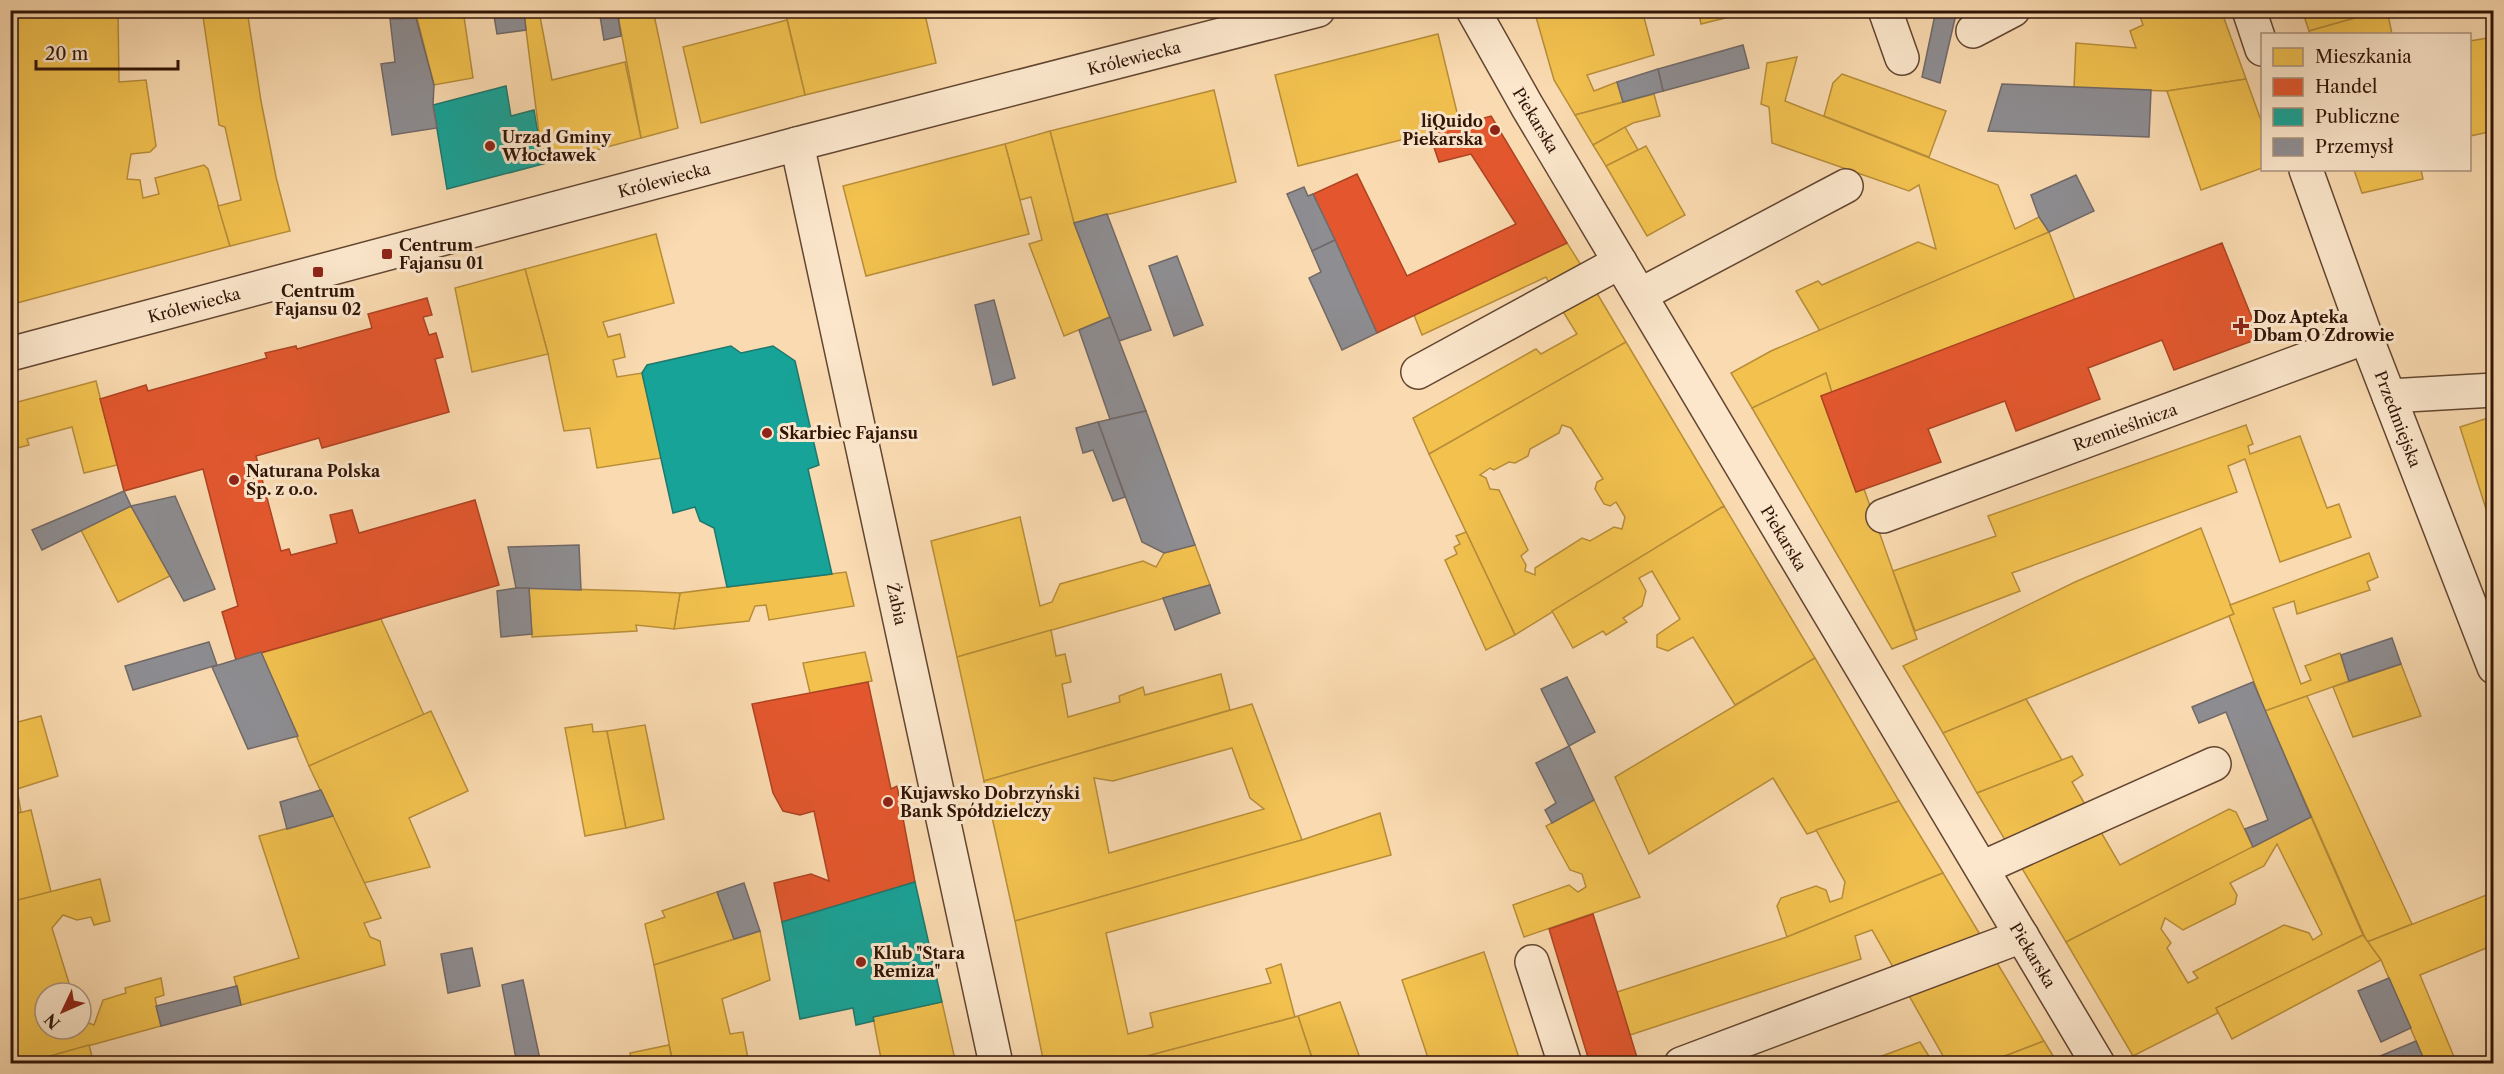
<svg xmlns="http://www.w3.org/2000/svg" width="2504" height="1074" font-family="'Libre Caslon Text',serif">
  <rect width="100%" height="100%" fill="#fadab0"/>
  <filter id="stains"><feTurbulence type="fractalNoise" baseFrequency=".00333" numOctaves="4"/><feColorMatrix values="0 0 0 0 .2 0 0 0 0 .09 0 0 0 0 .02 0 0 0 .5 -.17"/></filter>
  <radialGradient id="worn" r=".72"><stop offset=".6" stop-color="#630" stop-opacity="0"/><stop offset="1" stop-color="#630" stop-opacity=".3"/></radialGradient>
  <g fill="#f2c14e" stroke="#b88d39" stroke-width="1.5" fill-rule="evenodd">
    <path d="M14,10h104l1,72 27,-2 10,66 -6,6 -19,2 -4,25 13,1 3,18 16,-4 -4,-16 49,-13 4,4 22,77 -213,57z"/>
    <path d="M202,10h45l14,91 15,76 14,54 -60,15 -12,-40 23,-6 -16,-73 -6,-2z"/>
    <path d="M415,10h48l10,68 -39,7z"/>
    <path d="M524,10h23l-23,4z"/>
    <path d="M617,10h36l25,118 -37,10z"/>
    <path d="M785,10h139l12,53 -131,32z"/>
    <path d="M1534,10h108l12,45 -67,20 7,16 23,-9 6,20 -48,13 -21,-35z"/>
    <path d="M1698,10h59l-56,14z"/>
    <path d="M2138,10h83l25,69 -79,12 -93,-3 2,-45 60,5 -6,-17 13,-6z"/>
    <path d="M2302,10h81l-74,21z"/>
    <path d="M2383,10h4l5,24h-82l-1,-3z"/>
    <path d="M539,11l13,69 73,-18 16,76 -98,26 -19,-150z"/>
    <path d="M787,20l18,75 -104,28 -18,-76z"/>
    <path d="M1438,34l22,91 -162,41 -23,-91z"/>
    <path d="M2494,37v94l-24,5v-95z"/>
    <path d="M1797,57l-12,44 213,84 17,44 24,-12 10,15 -229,99 -24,-40 22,-10 4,4 96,-43 18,7 -17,-64 -10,6 -137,-48 -3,-36 -8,-3 6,-41z"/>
    <path d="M1842,74l104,37 -17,46 -105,-41 9,-33z"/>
    <path d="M2246,79l16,44v45l-61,22 -34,-99z"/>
    <path d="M1214,90l22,92 -162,41 -24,-92z"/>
    <path d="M1654,94l6,22 -27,7 -40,22 -18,-30z"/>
    <path d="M1625,127l13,23 -32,16 -13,-21z"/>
    <path d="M1050,131l24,92 36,94 -46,19 -35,-92 13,-4 -11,-43 -11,3 -15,-56z"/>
    <path d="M1005,144l24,90 -163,42 -23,-90z"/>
    <path d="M1646,146l39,69 -38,21 -41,-70z"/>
    <path d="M2354,170h67l2,9 -61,14z"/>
    <path d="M2049,232l26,68 -243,93 -6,-20 -74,35 -21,-35 40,-22z"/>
    <path d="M656,234l18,69 -71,19 5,15 12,-3 5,23 -12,3 4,17 25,-4 20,85 -65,10 -7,-40 -26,3 -16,-77 -23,-85z"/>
    <path d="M1567,243l14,22 -32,18 -3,-6 -124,58 -8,-20z"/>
    <path d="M525,269l23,85 -76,18 -17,-84z"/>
    <path d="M1595,290l31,52 -197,112 -16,-36 123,-69 5,5 36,-20 -15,-24z"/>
    <path d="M1626,342l98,164 -209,129 -86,-181zM1562,425l9,3 32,51 -6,3 -2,7 9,15 6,2 6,-4 9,15 -3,12 -8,-2 -24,14 -8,-3 -47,30v7l-10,-4 1,-6 -5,-9 7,-6 -29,-60 -9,-1 -4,-11 -6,-3 10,-7 4,2 15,-8 6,1 13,-7 2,-7 29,-16z"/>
    <path d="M1826,373l6,20 -11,3 35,96 8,-3 53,150 -25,10 -140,-241z"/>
    <path d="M96,381l21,84 -33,8 -12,-46 -45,12 2,6 -19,5v-46z"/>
    <path d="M2494,416v118l-34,-107z"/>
    <path d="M2246,425l7,19 -5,2 2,8 50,-18 27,72 12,-4 12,33 -71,25 -35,-103 -17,7 9,26 -225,81 8,18 -105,40 -22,-60 103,-35 -8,-20z"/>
    <path d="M131,506l39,70 -52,26 -37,-72z"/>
    <path d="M1724,506l91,152 -80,47 -42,-68 -25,14 -11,-4v-12l23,-16 -28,-48 -13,7 7,13 -4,15 -19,12 4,4 -21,13 -3,-4 -30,17 -21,-37z"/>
    <path d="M1020,517l20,89 12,-4 8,-18 83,-23 13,6 8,-14 31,-8 15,40 -253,72 -26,-116z"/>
    <path d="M2201,528l33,86 -291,119 -40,-67 172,-84z"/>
    <path d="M1466,532l49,103 -29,15 -41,-90 12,-6 -3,-7 6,-3 -4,-8z"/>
    <path d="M2369,553l9,24 -11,5 3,8 -73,24 -3,-13 -21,7 28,76 10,-4 -6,-14 35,-13 9,28 -84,30 -36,-95 5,-2 -4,-9z"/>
    <path d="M846,572l8,34 -85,14 -3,-15 -11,1 -6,15 -75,8 6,-36z"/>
    <path d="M529,588l109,3 42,2 -6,36 -38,-4 1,6 -105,6z"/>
    <path d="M381,619l43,96 -115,51 -48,-114z"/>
    <path d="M1051,630l5,26 9,-2 6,28 -9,2 6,33 52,-15 -1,-6 24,-9 2,8 76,-21 9,36 -246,71 -27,-124z"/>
    <path d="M865,652l7,29 -62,12 -7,-30z"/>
    <path d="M1815,658l84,143 -92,33 -34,-56 -124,76 -34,-77z"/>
    <path d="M2401,664l20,52 -68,21 -20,-50z"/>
    <path d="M2307,696l105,228 -45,18 -102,-231z"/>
    <path d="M2026,699l36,61 -85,33 -34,-60z"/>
    <path d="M1252,704l50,136 -287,81 -31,-140zM1232,748l18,50 14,11 -155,44 -15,-75 19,3z"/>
    <path d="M431,711l37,80 -59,27 21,49 -66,16 -55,-117z"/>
    <path d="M41,716l17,60 -41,13 4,23 -11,3v-91z"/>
    <path d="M592,724l1,8 14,-1 19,97 -41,8 -20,-108z"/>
    <path d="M645,725l19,94 -38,9 -19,-97z"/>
    <path d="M2072,756l11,19 -11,7 48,83 109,-56 7,3 17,35 -187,95 -89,-149z"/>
    <path d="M1594,800l46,97 -116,40 -11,-32 56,-20 9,7 8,-5 -4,-13 -12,-4 -24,-44z"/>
    <path d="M1899,801l44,72 -156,64 -10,-31 4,-8 35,-12 10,4 4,12 12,-4 3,-16 -29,-52z"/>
    <path d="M31,810l20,82 -41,10v-87z"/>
    <path d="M1380,813l11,42 -285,78 22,101 25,-7 -3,-14 121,-30 -5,-14 15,-5 14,53 -178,47h-73l-29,-143 287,-81z"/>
    <path d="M333,816l48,102 -17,5 6,14 10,4 5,24 -144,40 -7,-28 65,-19 -40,-122z"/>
    <path d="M2311,817l52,118 -147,73 2,5 -85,43 -67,-114zM2277,844l45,90 -9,6 -4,-7 -25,-8 -91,47 5,6 -10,5 -21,-35 4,-5 -10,-14 4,-11 18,12 52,-26 2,-9 -7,-12 34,-17z"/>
    <path d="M1943,873l101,168 -60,23h-124l60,-22 12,19 11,-5 -71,-126 -17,6 6,23 -231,76 -13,-43 170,-55z"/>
    <path d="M100,879l10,42 -16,4 -3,-8 -14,3 -14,-5 -11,13 20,65h-27v36h36v-9l13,5 9,-25 23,-7 -1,-5 36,-10 3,17 -9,3 6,28 -139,38h-12v-162z"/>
    <path d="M717,892l17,47 -80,26 -9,-41 20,-7 -3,-6z"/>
    <path d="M2494,892v53l-74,30 37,89h-31l-45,-104 -14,-18z"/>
    <path d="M760,931l10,49 -48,19 8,35 13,-2 6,32h-76l-19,-99z"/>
    <path d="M2363,935l18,25 -149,79 -16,-31z"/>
    <path d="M1484,952l37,112h-91l-28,-84z"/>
    <path d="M942,1002l14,62h-74l-9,-47z"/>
    <path d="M1340,1002l22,62h-48l-16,-48z"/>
    <path d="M1298,1016l16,48h-197l178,-47z"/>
    <path d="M2044,1041l14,23h-74z"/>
    <path d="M89,1045l5,19h-72z"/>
    <path d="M669,1045l4,19h-41l-2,-11z"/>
  </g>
  <g fill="#e4572e" stroke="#ae4322" stroke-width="1.5">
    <path d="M1491,116l76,127 -190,90 -64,-139 44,-20 50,102 109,-52 -45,-70 -32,8 -10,-29z"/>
    <path d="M2222,243l38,95 -86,32 -12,-30 -74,28 12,31 -84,32 -11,-30 -77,28 13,33 -85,30 -35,-96z"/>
    <path d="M427,298l5,17 -9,2 6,18 7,-2 7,24 -8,2 14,53 -127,36 -3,-10 -63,18 25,95 8,-2 2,6 46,-12 -7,-28 22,-5 7,23 116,-33 24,85 -263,75 -14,-48 16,-6 -35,-137 -79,22 -24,-92 46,-14 2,6 119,-33 -2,-5 31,-7 1,3 75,-21 -4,-14z"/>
    <path d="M868,682l23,107 6,-3 18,96 -133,40 -8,-39 37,-9 18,7 -15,-70 -14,4 -17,-4 -10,-18 -21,-89z"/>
    <path d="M1593,914l24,78 22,72h-49l-41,-135z"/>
  </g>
  <g fill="#17a398" stroke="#1f786c" stroke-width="1.5">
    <path d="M506,86l5,30 23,-6 9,54 -96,25 -14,-84z"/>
    <path d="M731,346l10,7 32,-7 22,15 24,104 -11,4 24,105 -105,13 -13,-59 -14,-7 -5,-14 -22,6 -31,-140 5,-8z"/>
    <path d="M915,882l27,120 -69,15 1,4 -18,4 -3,-17 -53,11 -18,-97z"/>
  </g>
  <g fill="#8d8d92" stroke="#716968" stroke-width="1.5">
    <path d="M493,10h31l2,20 -29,4z"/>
    <path d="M599,10h18l4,26 -17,4z"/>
    <path d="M1936,10h21l-17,73 -18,-6z"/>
    <path d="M416,18l18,67 -1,20 4,23 -45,7 -11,-71 14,-2 -5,-43z"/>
    <path d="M1743,45l6,23 -86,23 -5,-22z"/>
    <path d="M1658,69l5,22 -40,11 -6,-20z"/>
    <path d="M2002,84l149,6 -2,47 -161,-6z"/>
    <path d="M2076,175l18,36 -45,21 -10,-15 -8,-22z"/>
    <path d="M1304,187l4,9 5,-2 22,46 -23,11 -25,-57z"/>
    <path d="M1107,214l44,116 -32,11 -45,-118z"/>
    <path d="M1335,240l42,93 -35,17 -33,-72 12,-6 -9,-21z"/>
    <path d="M1177,256l26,69 -29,11 -25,-70z"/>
    <path d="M994,300l21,78 -22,7 -18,-80z"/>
    <path d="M1110,317l36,94 -36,8 -31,-89z"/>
    <path d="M1146,411l49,134 -31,8 -22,-11 -44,-120z"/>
    <path d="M1098,422l27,75 -12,4 -20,-51 -10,3 -7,-25z"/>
    <path d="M124,491l7,15 -89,44 -10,-20z"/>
    <path d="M175,496l40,93 -31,12 -53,-95z"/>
    <path d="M579,545l2,45 -65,-2 -8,-41z"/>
    <path d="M1210,585l10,28 -45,17 -12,-32z"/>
    <path d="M516,588h13l3,46 -31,3 -4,-46z"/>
    <path d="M2392,638l9,26 -52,17 -8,-26z"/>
    <path d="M209,642l8,23 -84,25 -8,-24z"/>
    <path d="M261,652l37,84 -50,13 -36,-82z"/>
    <path d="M1567,677l28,55 -26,14 -28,-57z"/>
    <path d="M2253,682l58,135 -58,30 -8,-18 23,-9 -42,-108 -27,11 -7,-16z"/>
    <path d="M1569,746l25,54 -42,23 -7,-13 11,-7 -20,-40z"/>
    <path d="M321,790l12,26 -46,13 -7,-27z"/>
    <path d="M744,883l16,48 -26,8 -17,-47z"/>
    <path d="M472,948l8,38 -32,7 -7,-39z"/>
    <path d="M2389,978l22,50 -30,14 -23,-51z"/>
    <path d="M523,980l18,84h-24l-15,-79z"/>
    <path d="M237,986l4,19 -80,21 -5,-20z"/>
    <path d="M2416,1041l10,23h-53l-2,-4z"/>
  </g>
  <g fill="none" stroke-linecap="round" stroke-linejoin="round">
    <defs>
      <g id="minor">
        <path d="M1473,10l54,96 571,958"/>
        <path d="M1885,10l17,48"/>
        <path d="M2249,10l13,39"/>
        <path d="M1973,31l40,-21"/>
        <path d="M797,144l199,920"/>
        <path d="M2306,170l60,167 128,330"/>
        <path d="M1640,295l206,-109"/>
        <path d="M10,354l787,-210 521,-134"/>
        <path d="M1418,372l202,-110"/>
        <path d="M2389,396l105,-6"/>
        <path d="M1883,516l483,-179"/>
        <path d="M1982,868l232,-104"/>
        <path d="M1532,962l33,102"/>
        <path d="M1681,1064l341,-128"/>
      </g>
    </defs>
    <use href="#minor" stroke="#634631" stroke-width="36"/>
    <use href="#minor" stroke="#fce7cc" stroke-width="33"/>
  </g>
  <g fill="#8f2418" stroke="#fce7cc" stroke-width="2">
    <circle cx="1495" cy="130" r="6"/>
    <circle cx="490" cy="146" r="6"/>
    <rect x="381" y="248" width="12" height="12" rx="3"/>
    <rect x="312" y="266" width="12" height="12" rx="3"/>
    <path d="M2238 317h6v6h6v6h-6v6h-6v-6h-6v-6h6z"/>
    <circle cx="767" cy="433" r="6"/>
    <circle cx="234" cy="480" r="6"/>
    <circle cx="888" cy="802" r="6"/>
    <circle cx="861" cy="962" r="6"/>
  </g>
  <g text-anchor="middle" stroke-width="6" stroke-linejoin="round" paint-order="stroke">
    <g font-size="16" fill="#311407" stroke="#fce7cc">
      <text transform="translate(1134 58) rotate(-14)" y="6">Królewiecka</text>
      <text transform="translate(1536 120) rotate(59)" y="6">Piekarska</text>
      <text transform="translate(664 180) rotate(-15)" y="6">Królewiecka</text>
      <text transform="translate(194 305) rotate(-15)" y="6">Królewiecka</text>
      <text transform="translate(2398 419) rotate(69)" y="6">Przedmiejska</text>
      <text transform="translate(2125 427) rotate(-20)" y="6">Rzemieślnicza</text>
      <text transform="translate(1784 538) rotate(59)" y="6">Piekarska</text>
      <text transform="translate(897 604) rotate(78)" y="6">Żabia</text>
      <text transform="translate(2033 955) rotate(59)" y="6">Piekarska</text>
    </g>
    <g font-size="16" font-weight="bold" fill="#311407" stroke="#fce7cc" text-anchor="start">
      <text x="1483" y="127" text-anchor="end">liQuido<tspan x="1483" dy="18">Piekarska</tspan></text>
      <text x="502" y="143">Urząd Gminy<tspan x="502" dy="18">Włocławek</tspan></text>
      <text x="399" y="251">Centrum<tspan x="399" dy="18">Fajansu 01</tspan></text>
      <text x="318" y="297" text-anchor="middle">Centrum<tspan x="318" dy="18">Fajansu 02</tspan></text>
      <text x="2253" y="323">Doz Apteka<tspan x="2253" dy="18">Dbam O Zdrowie</tspan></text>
      <text x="779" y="439">Skarbiec Fajansu</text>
      <text x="246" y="477">Naturana Polska<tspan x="246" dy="18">Sp. z o.o.</tspan></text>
      <text x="900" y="799">Kujawsko Dobrzyński<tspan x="900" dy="18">Bank Spółdzielczy</tspan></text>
      <text x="873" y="959">Klub "Stara<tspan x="873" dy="18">Remiza"</tspan></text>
    </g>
  </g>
  <rect width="2504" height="1074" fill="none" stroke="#fadab0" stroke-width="36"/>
  <rect x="12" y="12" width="2480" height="1050" fill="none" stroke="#311407" stroke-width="3"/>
  <rect x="18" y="18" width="2468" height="1038" fill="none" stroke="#311407" stroke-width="1.5"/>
  <rect x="2261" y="33" width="210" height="138" fill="#fce7cc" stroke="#ab937d" stroke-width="1.5"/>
  <rect x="2273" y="48" width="30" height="18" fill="#f2c14e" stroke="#ab937d" stroke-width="1.5"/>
  <text x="2315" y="63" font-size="18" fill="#311407">Mieszkania</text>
  <rect x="2273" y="78" width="30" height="18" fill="#e4572e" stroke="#ab937d" stroke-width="1.5"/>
  <text x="2315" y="93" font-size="18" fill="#311407">Handel</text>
  <rect x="2273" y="108" width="30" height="18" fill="#17a398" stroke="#ab937d" stroke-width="1.5"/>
  <text x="2315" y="123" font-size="18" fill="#311407">Publiczne</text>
  <rect x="2273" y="138" width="30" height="18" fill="#8d8d92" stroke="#ab937d" stroke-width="1.5"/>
  <text x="2315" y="153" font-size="18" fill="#311407">Przemysł</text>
  <g transform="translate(63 1011) rotate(226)"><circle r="28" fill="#fce7cc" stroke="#ab937d" stroke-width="1.5"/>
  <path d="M0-4.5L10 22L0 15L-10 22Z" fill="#8f2418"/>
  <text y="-9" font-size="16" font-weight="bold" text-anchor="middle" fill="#311407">N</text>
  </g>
  <path d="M36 60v9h142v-9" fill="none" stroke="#311407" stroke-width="3"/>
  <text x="45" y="60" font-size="18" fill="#311407" stroke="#fce7cc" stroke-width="4.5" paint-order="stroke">20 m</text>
  <rect width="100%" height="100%" filter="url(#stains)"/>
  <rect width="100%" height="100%" fill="url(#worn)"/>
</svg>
